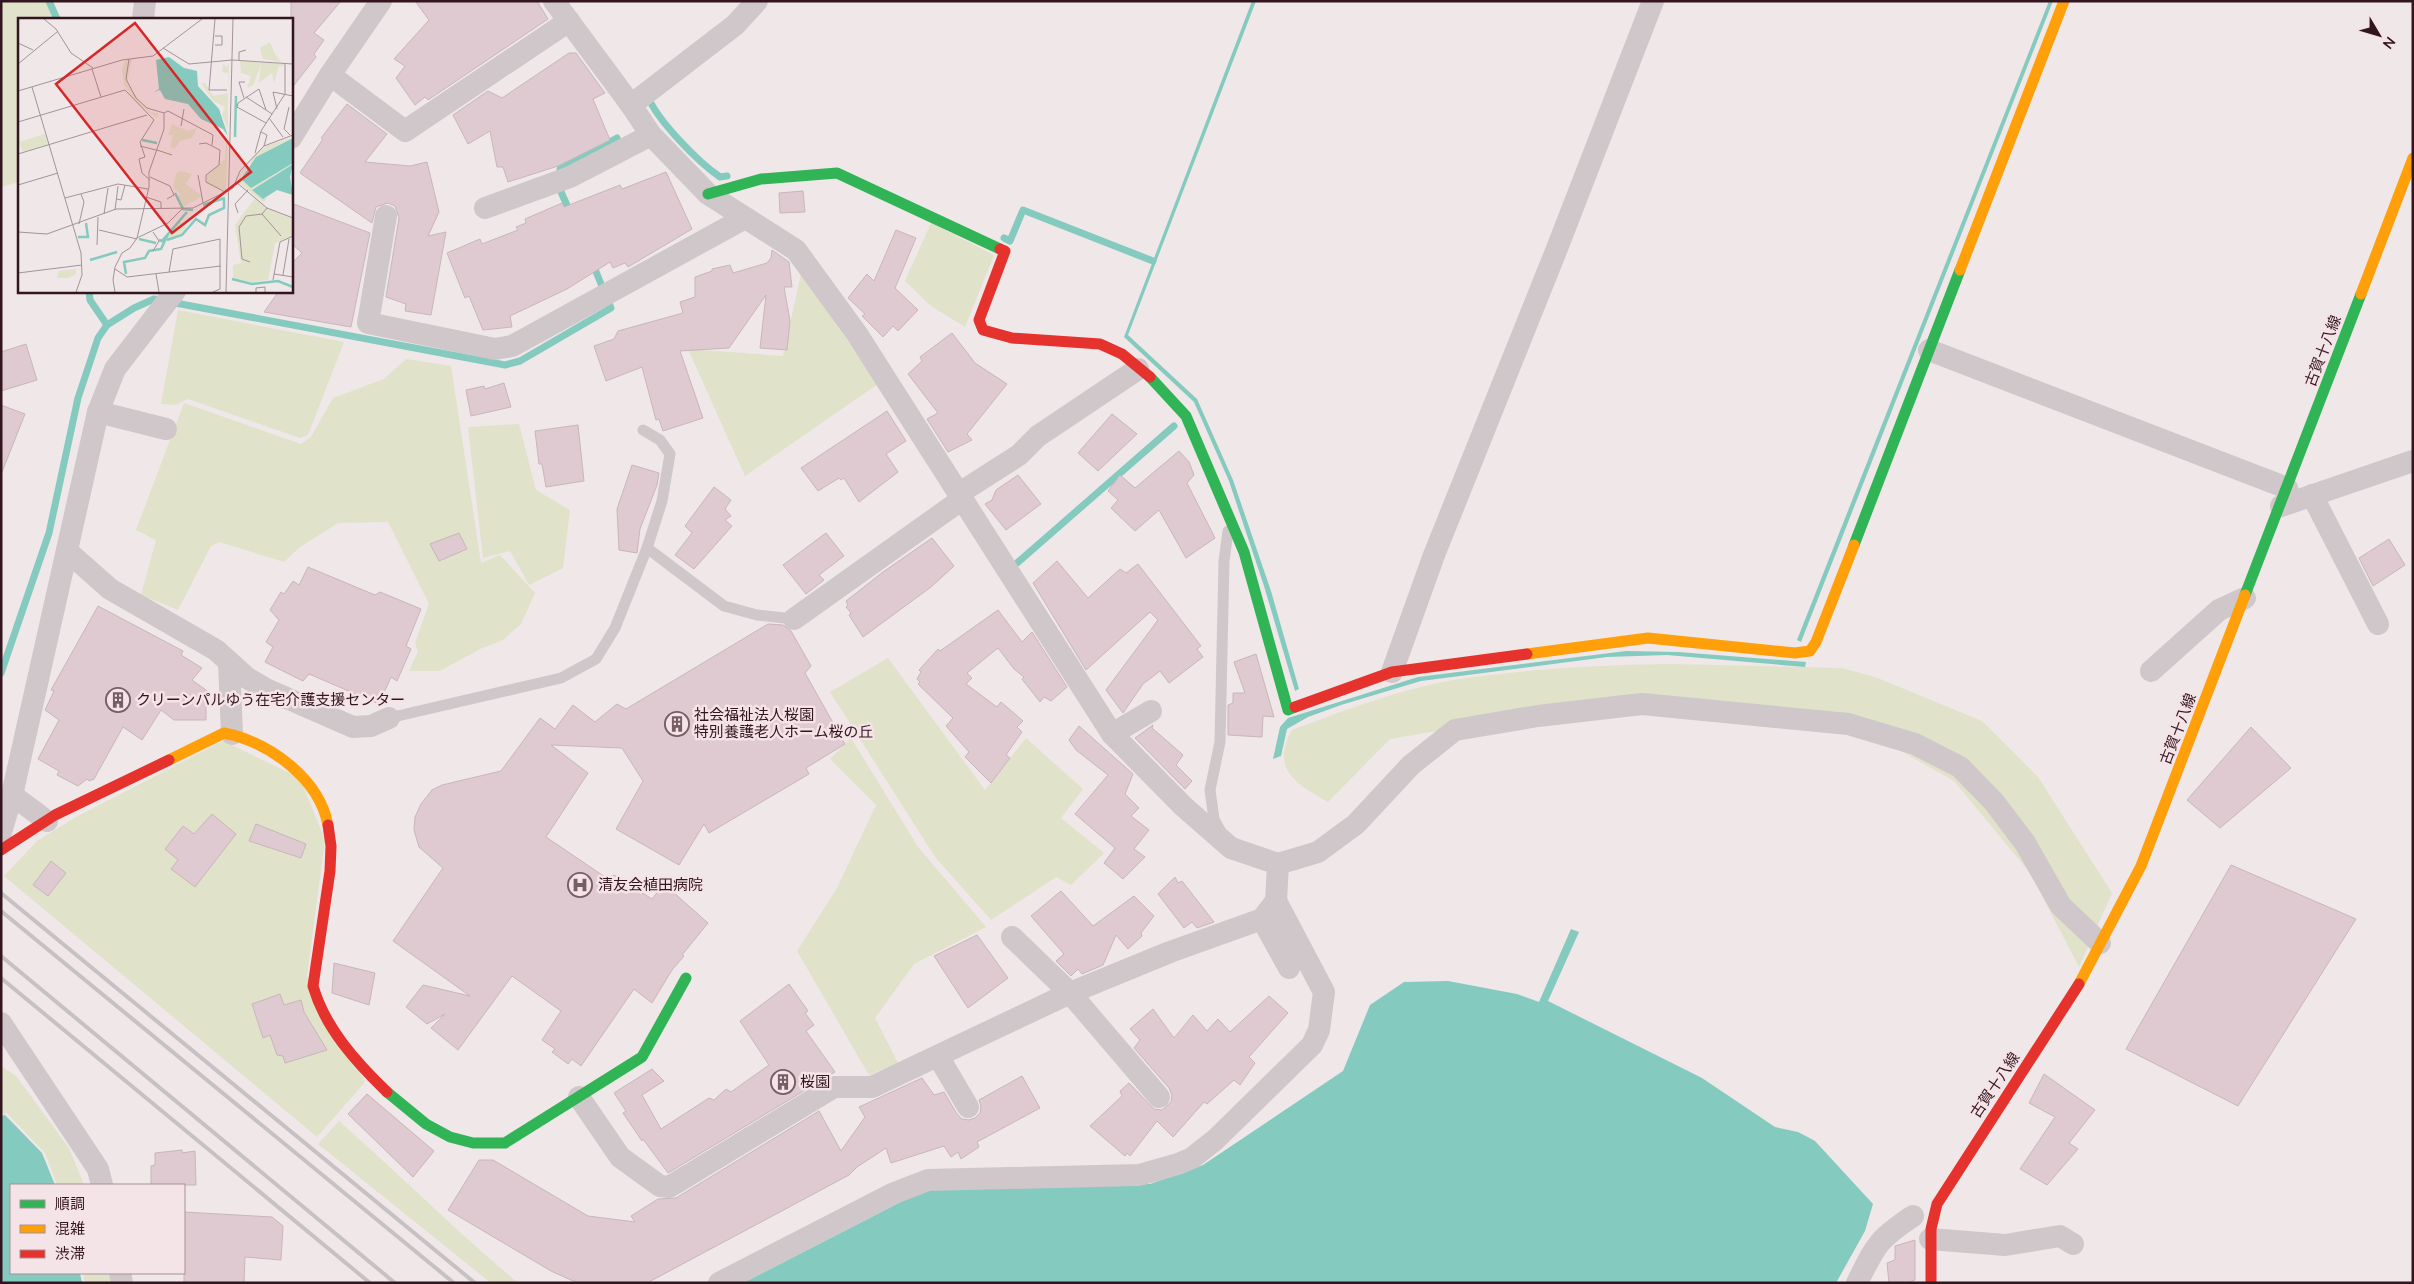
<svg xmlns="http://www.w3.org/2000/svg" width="2414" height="1284" font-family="'Nunito Sans','Noto Sans JP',sans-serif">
  <rect width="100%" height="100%" fill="#f0e7e9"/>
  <g fill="#e0e2ca">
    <path d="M1,1h45l8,18h-35v163l-18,5z"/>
    <path d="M931,223l63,32 -29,72 -34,-21 -26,-25z"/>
    <path d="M801,274l77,110 -133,92 -57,-127 95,7z"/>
    <path d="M178,310l166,32 -36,93 -8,3 -112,-39 -13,6 -14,-1z"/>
    <path d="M406,359l45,7 30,197 19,-8 35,38 -14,31 -18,16 -23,9 -40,22h-31l9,-20 -3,-8 14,-39 -41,-82 -50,1 -38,24 -16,15 -64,-20 -9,4 -33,64 -37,-15 15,-55 -20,-10 48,-127 117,41 10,-7 22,-39 51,-19z"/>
    <path d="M519,424l17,66 34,20 -7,58 -34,17 -19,-34 -27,7 -15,-131z"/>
    <path d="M888,658l97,132 41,-52 57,51 -22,29 43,35 -33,32 -15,-8 -65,43 -56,-63 -105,-165z"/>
    <path d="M1669,664l173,4 33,9 107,44 56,56 74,116 -33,74 -49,-94 -76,-92 -85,-48 -161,-21 -143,-3 -175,30 -62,63c-31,-18 -58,-32 -36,-72 54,-20 110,-42 168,-51 68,-10 139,-14 209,-15z"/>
    <path d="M851,738l67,109 68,80 -72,37 -39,54 23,45 -29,12 -72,-124 40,-63 39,-83 -46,-46z"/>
    <path d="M223,741l77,37 25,62 -18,136 58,106 -48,55 -313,-261 33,-35 39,-24z"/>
    <path d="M1,1066l15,10 53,72 15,37h-27l-12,-32 -38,-40 -6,1z"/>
    <path d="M339,1121c60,53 117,110 179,162h-27l-173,-139z"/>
    <path d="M83,1273h26l2,10h-26z"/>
  </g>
  <g fill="#84cabe">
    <path d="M1252,1h4l-128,334 69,64 36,81 38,111 28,98 -4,2 -31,-105 -35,-105 -35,-79 -70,-65z"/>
    <path d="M2049,1h4l-252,641 -4,-2z"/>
    <path d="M1626,651l52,1 128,10 -1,5 -138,-12 -60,2 -186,24 -80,24 -33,12 -21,12 -6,27 -8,3 7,-32 8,-9 130,-41z"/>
    <path d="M1571,929l8,3 -31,69 154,77 73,49 23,5 17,9 58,63 -8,27 -29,52h-1093l181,-93 226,-6 53,-19 140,-94 27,-66 34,-23 44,-1 69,13 22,8z"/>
    <path d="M5,1115l37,38 13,32h-44v88h69l2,10h-81v-167z"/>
  </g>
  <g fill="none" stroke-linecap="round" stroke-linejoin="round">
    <g stroke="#84cabe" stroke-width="7">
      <path d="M49,1l8,18"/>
      <path d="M648,97c10,24 50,65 72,80l7,-1"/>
      <path d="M571,214l-10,-22 -1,-23 57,-31"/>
      <path d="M1004,238l6,3 13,-31 130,51"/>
      <path d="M89,291l1,9 17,25"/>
      <path d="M1017,563l157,-137"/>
      <path d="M1,673l48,-140 29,-135 20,-60 9,-13 27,-17 20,-9 351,66 15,-4 91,-53 -19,-46"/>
    </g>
  </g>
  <g fill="#decad0" stroke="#c8b6bb">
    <path d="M291,1h50l-27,32 10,7 -10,14 2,3 -25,32z"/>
    <path d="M415,1h122l11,18 -120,81 -3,-3 -10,8 -19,-27 9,-12 -11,-7 35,-39z"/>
    <path d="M569,53h7l29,40 -12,6 17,41 -52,26 -50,16 -5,-15h-6l-7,-36 -22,13 -15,-29 35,-24 14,7z"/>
    <path d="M347,104l40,30 -22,28 45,4 17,-4 12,50 -11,24 18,-4 -15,83 -26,-4 1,-7 -20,-7 13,-79 -4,-12 -7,-3 -12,4 -4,16 -72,-50 23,-34 -2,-1z"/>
    <path d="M666,172l26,57 -64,38 -3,-4 -12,5 -3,-6 -43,27 -57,27 2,11 -29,3 -14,-34 -4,2 -18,-45 33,-14 2,5 36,-14 -2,-3 10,-4 -1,-4 37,-16 2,4 56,-22 2,4z"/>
    <path d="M803,191l2,21 -25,1 -1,-20z"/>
    <path d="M291,203l79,30 -19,94 -87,-15 15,-21h12v-27l11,-11 -11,-10z"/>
    <path d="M896,230l20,8 -21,50 23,22 -20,21 -5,-5 -10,11 -21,-21 3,-2 -17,-16 19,-24 7,7z"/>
    <path d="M772,250l17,12 3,25h-8l6,34 -3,29 -27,-2 6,-53 -37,53 -49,3 23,67 -40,13 -4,-12 -3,1 -14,-53 -36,14 -12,-35 20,-7 4,-8 65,-18 -3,-11 15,-5v-20l17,-6v-2l18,-4 3,8 34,-10 4,-5z"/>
    <path d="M952,333l23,30 32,21 -40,50 5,6 -24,12 -21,-33 11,-6 -30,-39 14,-13 -2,-4z"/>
    <path d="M26,344l11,36 -36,11v-39z"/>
    <path d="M504,383l7,24 -40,9 -5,-26 18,-4 1,3z"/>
    <path d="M1,405l24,9 -23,58h-1z"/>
    <path d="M887,411l19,30 -20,13 12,18 -39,30 -15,-24 -3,2 -2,-2 -21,13 -17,-23z"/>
    <path d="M1112,414l25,20 -39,37 -20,-18z"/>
    <path d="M578,425l6,56 -38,6 -4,-23h-3l-4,-33z"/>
    <path d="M1179,451l10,11 5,13 -7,8 28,55 -29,20 -27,-48 -24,21 -24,-23 7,-8 -10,-9 12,-16 15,13z"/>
    <path d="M632,465l27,8 -2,12 -17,44 -3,24 -18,-3 -2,-41z"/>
    <path d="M1018,475l23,29 -35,26 -21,-26 7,-4 4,-10z"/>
    <path d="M714,487l17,13 -6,9 6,7 -6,4 7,6 -38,43 -19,-14 17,-22 -7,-7z"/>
    <path d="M459,533l8,16 -28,12 -9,-17z"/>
    <path d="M826,533l18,23 -25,19 5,5 -18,14 -23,-29z"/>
    <path d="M932,538l22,28 -23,21 -68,50 -14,-22 2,-2 -5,-6 2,-2 -2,-4 37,-29z"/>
    <path d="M2389,539l16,26 -32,21 -14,-28z"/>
    <path d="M1057,561l31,37 32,-29 6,4 12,-9 63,82 -4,3 6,8 -34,26 -9,-12 -17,13 -20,29 -17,-23 52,-70 -8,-8 -64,58 -53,-87z"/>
    <path d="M308,567l67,28 5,-3 41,17 -15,37 5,3 -14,32 -6,-4 -12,27 -70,-30 -6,7 -38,-19 8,-15 -7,-5 13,-22 -9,-10 11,-18 3,2 9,-13 6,4z"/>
    <path d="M98,606l85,45 -2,4 21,13 -10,12 18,13 -4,5v22h-32l-13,-10 -19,30 -19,-13 -29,52 -5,2 -2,-2 -9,7 -21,-11 2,-4 -21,-12 21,-39 -14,-10 9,-19 -3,-1z"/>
    <path d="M998,610l24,32 10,-10 35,55 -16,14 -7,-4 -4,5 -18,-23 2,-2 -10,-8 -16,-21 -31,25 5,5 -6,6 31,23 4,-5 22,19 -6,6 5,5 -16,23 4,3 -19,25 -26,-26 4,-5 -23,-26 7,-8 -35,-34 2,-2 -3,-3 4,-7 -2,-2 19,-21 2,2z"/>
    <path d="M768,624l15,1 8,6 20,35 -6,7 40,71 -39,24 3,6 -100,59 -5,-9 -25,41 -63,-36 27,-48 -21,-33 -71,-3 37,28 -42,64 62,42 6,-4 38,24 12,-15 44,39 -26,32 2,1 -12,14 -20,33 -18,-14 -53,77 -9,-7 -4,5 -16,-12 3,-3 -13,-9 19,-29 -49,-35 -54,74 -27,-22 14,-14 -18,10 -21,-17 17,-22 47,11 -77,-55 50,-73 -24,-21 -5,-17 1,-13 6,-13 11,-14 10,-5 59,-14 39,-53 15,11 18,-24 22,17 22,-18 9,5z"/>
    <path d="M1256,654l18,63 -11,-1 -1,21 -34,-2v-30l5,-2v-10h12l-11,-31z"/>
    <path d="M1153,725l-1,3 31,27 -7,10 16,16 -7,8 -50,-51z"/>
    <path d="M1079,726l54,48 -8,20 14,14 -8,8 18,14 -15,19 11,8 -22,22 -19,-16 11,-15 -40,-34 33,-39 -32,-25 -7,-10z"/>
    <path d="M2251,727l40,41 -71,60 -33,-28z"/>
    <path d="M212,814l24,20 -41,53 -24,-18 7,-9 -13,-11 18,-23 11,8z"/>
    <path d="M256,824l50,20 -5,14 -52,-17z"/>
    <path d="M51,861l15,12 -18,23 -15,-11z"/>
    <path d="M2231,865l125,54 -118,187 -112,-57z"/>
    <path d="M1175,877l3,6 4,-2 32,41 -17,6 -5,-6 -8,6 -26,-34z"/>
    <path d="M1061,891l32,35 41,-30 20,20 -13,17 1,3 -14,13 -12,-14 -13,30 -21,9 -4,-5 -7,7 -15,-15 8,-7 -33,-38z"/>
    <path d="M977,935l31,43 -40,30 -34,-52z"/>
    <path d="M334,963l41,10 -6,32 -37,-12z"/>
    <path d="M789,984l19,27 -3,2 9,12 -8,6 29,41 -167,101 -25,-34 -1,2 -19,-28 3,-2 -12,-18 38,-24 12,12 -22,14 19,34 48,-31 5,2 12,-11 5,3 38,-27 -29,-44z"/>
    <path d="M280,994l4,11 17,-5 3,12 23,38 -42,13 -2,-7 -6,-1 -7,-20 -7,3 -11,-34z"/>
    <path d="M1269,996l19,17 -39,44 6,6 -15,22 -6,-5 -27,24 -3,-2 -31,35 -16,-16 -27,35 -3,-3 -2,3 -35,-30 32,-30 -2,-5 9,-8 25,26 8,1 9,-8 1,-7 -3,-7 -35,-40 6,-8 -10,-11 23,-20 21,29 19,-23 14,16 11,-12 12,13z"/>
    <path d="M2044,1074l51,36 -26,33 9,6 -31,36 -27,-16 35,-52 -26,-14z"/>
    <path d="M1022,1076l18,32 -63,34 2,5 -18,12 -3,-7 -7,5 -7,-11 -53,17 -5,-15 -29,19 -8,8 -202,108h-68l-8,-3 -20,-9 -103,-61 31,-50h14l95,56 47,6 -4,-6 27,-17 18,-1 143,-87 22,40 24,-34 -6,-10 63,-29 12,17 10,-3 13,22 5,5 7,1 6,-2 5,-5 1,-7 -2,-6z"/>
    <path d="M367,1094l67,57 -21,26 -65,-63z"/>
    <path d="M182,1150v3l13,-2 1,34h-45v-19l4,-1v-12z"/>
    <path d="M184,1212l88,5 11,9 -2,34 -36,-3 -1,26h-60z"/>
    <path d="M1915,1240v40l-7,3h-19l-2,-20 8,-3v-14z"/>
  </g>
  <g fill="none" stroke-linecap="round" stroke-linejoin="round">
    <g stroke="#cfc7c9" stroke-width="11">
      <path d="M647,548l77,58 33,9 37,4"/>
      <path d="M389,718l172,-40 35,-19 19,-31 32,-80 15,-47 8,-47 -10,-14 -17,-10"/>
      <path d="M1221,832l-7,-13 -4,-29 10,-48 4,-181 4,-30"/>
    </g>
    <g stroke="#cfc7c9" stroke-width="22">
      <path d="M554,1l77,104 20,30 57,59 88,56 61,84 255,400 71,72 48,42 47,16 -2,37 48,91 -5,38 -7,15 -97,95 -23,18 -14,6 -39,11 -211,5 -36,14 -173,89"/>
      <path d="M143,19l2,-18"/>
      <path d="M330,75l75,56 164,-110"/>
      <path d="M631,105l104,-80 22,-24"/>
      <path d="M291,138l39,-63 51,-74"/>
      <path d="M485,208l85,-31 81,-42"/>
      <path d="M386,216l-18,107 127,26 17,-3 233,-128"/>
      <path d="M1929,350l358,138"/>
      <path d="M98,412l68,17"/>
      <path d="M958,494l61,-39 19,-19 100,-67"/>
      <path d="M2312,495l66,129"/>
      <path d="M2281,506l132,-45"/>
      <path d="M67,551l43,38 106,61 31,28 19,11 87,38 18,-1 18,-8"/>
      <path d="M794,619l167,-119"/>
      <path d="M229,662l3,72"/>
      <path d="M2151,671l68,-61 26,-12"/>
      <path d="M1392,672l42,-117 122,-304 97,-250"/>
      <path d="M1112,734l39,-23"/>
      <path d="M12,795l35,26"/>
      <path d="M1,832l11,-37 86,-383 17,-43 60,-78"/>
      <path d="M1278,864l40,-12 38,-28 55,-59 44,-35 83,-14 104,-12 206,20 67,20 45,23 34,35 31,41 36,63 39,37"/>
      <path d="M1262,919l27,49"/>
      <path d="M1012,937l58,56 89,104"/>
      <path d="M1,1023l97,146 4,16"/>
      <path d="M938,1056l30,51"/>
      <path d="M579,1097l41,60 40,29 9,1 165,-100h38l198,-94 100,-41 92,-33 14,-18"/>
      <path d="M1930,1239l75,6 55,-9 13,8"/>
      <path d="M120,1273l2,10"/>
      <path d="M1857,1283c19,-38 20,-43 56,-67"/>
    </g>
    <g stroke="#30b455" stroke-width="11">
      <path d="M708,194l53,-15 76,-6 163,76"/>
      <path d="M1150,377l36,39 58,136 44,158 7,-3"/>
      <path d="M1854,545l106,-275"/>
      <path d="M2245,595l116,-301"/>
      <path d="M387,1092l39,32 24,13 23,6h32l137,-86 44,-79"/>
    </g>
    <g stroke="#ff9f0a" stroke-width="11">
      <path d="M1960,270l104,-269"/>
      <path d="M2361,294l52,-136"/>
      <path d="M1527,654l121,-16 147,15 15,-2 6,-9 38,-97"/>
      <path d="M169,760l55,-27c45,9 95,45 104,92"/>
      <path d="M2079,984l62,-118 104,-271"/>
    </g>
    <g stroke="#e5322d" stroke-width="11">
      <path d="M1000,249l5,2 -26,69 4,10 29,8 88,6 22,10 28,23"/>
      <path d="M1295,707l97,-35 135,-18"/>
      <path d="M328,825l3,21 -1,25 -17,115c12,42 43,76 74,106"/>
      <path d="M1,850l54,-35 114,-55"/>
      <path d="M1931,1283v-54l6,-25 142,-220"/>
    </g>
    <g stroke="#c6c2c3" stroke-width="4">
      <path d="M1,893l474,390"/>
      <path d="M1,911l453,372"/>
      <path d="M1,956l394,327"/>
      <path d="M1,978l369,305"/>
    </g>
  </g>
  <defs>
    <symbol id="building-ring" viewBox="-11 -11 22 22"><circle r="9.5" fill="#f4e3e7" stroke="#755e66" stroke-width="1.5"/><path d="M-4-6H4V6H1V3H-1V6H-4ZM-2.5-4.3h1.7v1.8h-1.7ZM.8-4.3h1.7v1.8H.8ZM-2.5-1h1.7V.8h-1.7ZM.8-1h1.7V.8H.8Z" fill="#755e66"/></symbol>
    <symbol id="hospital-ring" viewBox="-11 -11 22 22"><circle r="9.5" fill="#f4e3e7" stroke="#755e66" stroke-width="1.5"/><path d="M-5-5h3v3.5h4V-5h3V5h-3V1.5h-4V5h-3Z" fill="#755e66"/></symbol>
  </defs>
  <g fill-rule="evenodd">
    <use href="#building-ring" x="104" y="686" width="28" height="28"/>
    <use href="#building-ring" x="663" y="710" width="28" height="28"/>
    <use href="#hospital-ring" x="566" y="871" width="28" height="28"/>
    <use href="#building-ring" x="769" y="1068" width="28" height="28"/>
  </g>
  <g text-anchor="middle" stroke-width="5" stroke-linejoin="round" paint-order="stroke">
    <g font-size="15" fill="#33151f" stroke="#f4e3e7">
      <text transform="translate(2323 351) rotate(-69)" y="5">古賀十八線</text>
      <text transform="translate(2178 729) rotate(-69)" y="5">古賀十八線</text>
      <text transform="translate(1995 1085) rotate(-56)" y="5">古賀十八線</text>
    </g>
    <g font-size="15" fill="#33151f" stroke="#f4e3e7" text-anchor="start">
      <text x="136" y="705">クリーンパルゆう在宅介護支援センター</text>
      <text x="694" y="720">社会福祉法人桜園<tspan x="694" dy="17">特別養護老人ホーム桜の丘</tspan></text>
      <text x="598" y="890">清友会植田病院</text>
      <text x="800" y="1087">桜園</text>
    </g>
  </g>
  <g transform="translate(18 18)">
    <rect width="275" height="275" fill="#f0e7e9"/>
    <path d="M252,24l5,12 6,8 -18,-3 -3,-11zM114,41l-5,24 14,20 10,9 7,1 -1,5 -21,-16 -12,-17 -2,-15 3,-10zM222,43l44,3v2h-5l-5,17 -2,-10 -13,10 2,-18 -8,20 -6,3 4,-12 -10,-3zM211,45l-1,32v35l-6,-15 3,-8 -12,-6 -12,-18h4l8,13 15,-3v-20l-6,-1 1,-8 4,3zM154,106l16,7 9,-3 -5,10 -12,3 -5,8 -5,-2 3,-12h-5zM27,116l3,10 -25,8 -4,-10zM209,118l1,1 -2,54 -19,-7v-9l18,-16zM275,119l-37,20 -15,18v4l10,9 25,-16 17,-9 -41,27 15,9 -4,3 -25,-20 2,-8 15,-20 13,-9zM162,153l12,3 -6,10 16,12 -19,11 -6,-11 4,-2 -8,-6 3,-14zM237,180l13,11 25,10v17l-18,7 -7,37 -16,2 -19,-4v-13l8,-2 -6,-38zM160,202l9,8 -5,7 -15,4 -3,7 -5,-6 6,-2zM58,251v5l-8,4h-11l1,-7z" fill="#e0e2ca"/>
    <path d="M151,39l15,11 13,3 1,15 21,23 9,27 -5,-7 -22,-10 -13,-15 -23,-5 -5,-9 -6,2 5,-3 -3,-29zM275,120v25l-42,25 -10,-9 15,-22zM275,146l-3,13 3,18 -16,-5 -14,9 -11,-9z" fill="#84cabe"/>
    <path fill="none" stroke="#84cabe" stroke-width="2.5" d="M217,119l1,-41M124,122l15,3M157,175l8,16 10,1M185,187l22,-7M60,219h10l-2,-14M121,221l17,4M141,222l3,1 25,-29M149,222l15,-5 14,-16 9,6 4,-10 15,-7v-9M72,242l27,-8M108,256l-2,-12 21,-4 4,-7 12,-2 7,-15M214,261l20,5 26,-3 15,6"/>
    <path fill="none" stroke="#a49398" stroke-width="1" d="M26,1l12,10 15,24 22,15M197,1l-6,71h18M0,25l15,7M197,27h7v-9h-7M145,30l26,16 43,-4 61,4M111,41l-3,20 10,19 11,10 17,5M221,42v-8l7,-2M0,46l39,-32M74,51l9,28M14,69l49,166 1,22 -6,17M0,73l104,-31 31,-4 49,-37M228,79l20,13M226,80l-5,-16h6M271,89l-5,22 6,6M259,91l-4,-17 20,4M251,100l14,19M0,104l107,-32 29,30 -14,22 5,15 -6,2 3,14 8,7M248,105l-29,-16 1,-4 21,-14 7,21 6,4M163,108l3,-17M243,114l6,3 -3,11M181,126l7,-1 14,7 -1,15 -13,10v7l19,10M122,128l16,4M139,132l15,5M237,135l6,-22 24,-37v-31M0,136l129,-39M180,157l5,28M132,159l20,9 4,9 -7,4M218,164l31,26 26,10M0,167l40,-12M128,179l15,5v7M47,180l53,-14 30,5M99,181l4,1 4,-15M249,190l-5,6 19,22M97,192l3,-24M220,195l-3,-9 13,-14M86,196l4,-26M61,206l5,-22 -3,-8M81,212l38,9M0,214l29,2 69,-25 77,-1 40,-20 7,-17 24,-25 29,-11M119,220l31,-15 14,-14M79,227l1,-28M135,233l6,-10 -6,-9M232,244l-8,-3 -3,-32 7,-11 16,-2M97,251l12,8 94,-11M151,254l4,-23 47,-10v50l-7,3M0,255l64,-8M138,256l3,18M256,256l19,3M265,257l6,-36M255,262l7,-38 13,-6M97,274l-2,-12 2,-13 7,-14 8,-5 7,-10 12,-51v-15l15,-43v-16l4,-2 45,24 -1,10M208,274l7,-273M238,274v-4l9,-1v5"/>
    <path fill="#d62828" fill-opacity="0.15" stroke="#d62828" stroke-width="2.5" d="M117,5l116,149 -79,61 -116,-149z"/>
    <rect width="275" height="275" fill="none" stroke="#33151f" stroke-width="2.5"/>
  </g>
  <rect width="2414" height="1284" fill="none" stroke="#33151f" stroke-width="5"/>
  <rect x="10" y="1184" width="175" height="90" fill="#f4e3e7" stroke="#a79197"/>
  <rect x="20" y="1200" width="25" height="8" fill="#30b455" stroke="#a79197"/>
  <text x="55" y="1209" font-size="15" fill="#33151f">順調</text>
  <rect x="20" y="1225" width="25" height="8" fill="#ff9f0a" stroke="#a79197"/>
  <text x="55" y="1234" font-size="15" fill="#33151f">混雑</text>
  <rect x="20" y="1250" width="25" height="8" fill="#e5322d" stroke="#a79197"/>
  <text x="55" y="1259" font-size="15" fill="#33151f">渋滞</text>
  <g transform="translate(2379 35) rotate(128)" stroke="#f4e3e7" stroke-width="4" paint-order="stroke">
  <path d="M0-4L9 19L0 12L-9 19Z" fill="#33151f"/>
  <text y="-8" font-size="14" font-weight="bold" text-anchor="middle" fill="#33151f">N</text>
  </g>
</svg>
